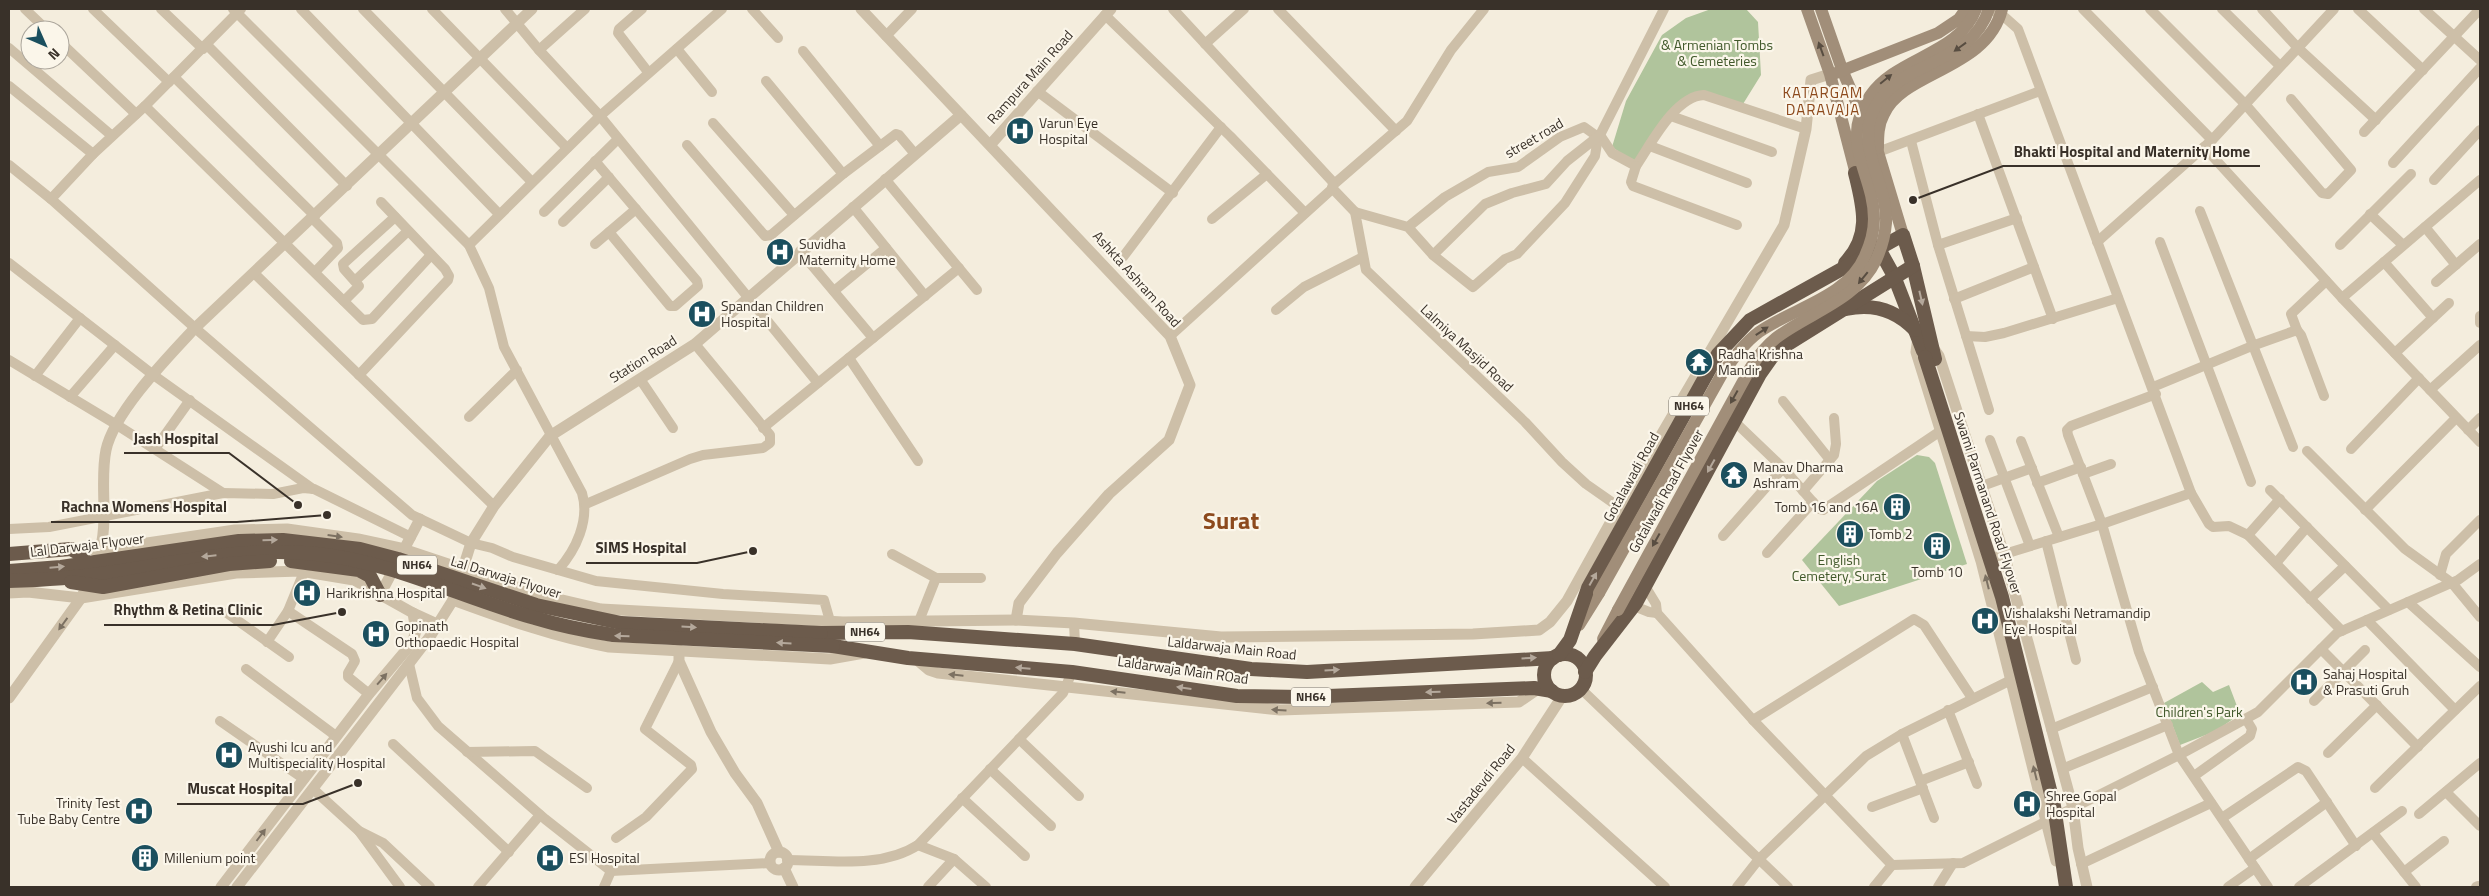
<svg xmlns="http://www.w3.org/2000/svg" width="2489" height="896" font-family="'Titillium Web',sans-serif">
  <rect width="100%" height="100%" fill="#f4eddd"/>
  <g fill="#b0c49c">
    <path d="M1711,9h35l12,13 3,53 -18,29 -50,-10 -58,69 -23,-16 14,-46 36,-66 24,-17z"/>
    <path d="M1917,455l12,2 6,6 32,101 -128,42 -37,-46 75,-79z"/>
    <path d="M2202,682l11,10 16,-7 11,29 -24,17 -36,14 -16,-42z"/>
  </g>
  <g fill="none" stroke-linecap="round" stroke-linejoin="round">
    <g stroke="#cdbfa8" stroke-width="10">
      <path d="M25,9l22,21"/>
      <path d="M93,9l76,73"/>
      <path d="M161,9l42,40"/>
      <path d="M233,9l236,236 20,43 15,59 78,146c8,27 -6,57 -24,77l38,11 127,13 101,6 6,21"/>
      <path d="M301,9l198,205"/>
      <path d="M363,9l168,172"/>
      <path d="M432,9l135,139"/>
      <path d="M505,9l34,41 61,66 218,267"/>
      <path d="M642,9l-23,20 -1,4 30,39"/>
      <path d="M752,9l26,29"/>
      <path d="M1278,9l118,122"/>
      <path d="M2083,9l129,131"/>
      <path d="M2150,9l95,95 77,89 6,1 23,-24 -60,-71"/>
      <path d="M2222,9l58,57"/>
      <path d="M2262,9l36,39 78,72"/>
      <path d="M2358,9l65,61"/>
      <path d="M2424,9l56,51"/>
      <path d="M1105,15l125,121 75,77"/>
      <path d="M886,36l26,-27"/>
      <path d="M60,42l76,72"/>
      <path d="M1205,44l39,-35"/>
      <path d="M207,45l140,141"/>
      <path d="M9,48l102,87"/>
      <path d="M677,49l35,43"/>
      <path d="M539,50l46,-41"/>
      <path d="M803,51l77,95"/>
      <path d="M174,77l141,139"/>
      <path d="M766,81l77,93"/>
      <path d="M9,86l84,68 52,-48 96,-97"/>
      <path d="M1037,91l136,102"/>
      <path d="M145,106l218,214 9,-1 59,-64"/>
      <path d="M1978,114l75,205"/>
      <path d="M1671,116l101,36"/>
      <path d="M713,123l81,92"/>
      <path d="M2364,132l116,-123"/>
      <path d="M1600,135l12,18 24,13c15,-22 39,-70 68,-71l102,34"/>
      <path d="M1911,141l27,104 51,165"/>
      <path d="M687,145l78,91 6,-1 72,-61 53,-40 3,1 16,19"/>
      <path d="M1650,146l97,37"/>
      <path d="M2204,147l138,151 138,144"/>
      <path d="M1878,152l162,-61"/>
      <path d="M595,161l102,120 1,5 -23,20h-5l-61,-74"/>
      <path d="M2393,163l87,-95"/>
      <path d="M9,165l42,34 144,129 217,187 59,28 21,5 21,9 45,13"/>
      <path d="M1636,166l-5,16 2,4 104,39"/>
      <path d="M885,179l92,111"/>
      <path d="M2434,180l46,-50"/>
      <path d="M1333,185l74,-64 44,-71 33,-41"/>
      <path d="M1332,188l23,24 11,58 159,152 37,40 24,22 33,23"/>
      <path d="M51,199l42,-45"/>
      <path d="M853,207l72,89"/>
      <path d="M2200,211l93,236"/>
      <path d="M544,212l74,-73"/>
      <path d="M1355,212l53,15 25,28 40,32 32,-28 12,-5 48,-51 30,-47 3,-19 -14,-10 -24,10 -42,30 -30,5 -43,25 -37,30"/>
      <path d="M2370,214l33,31"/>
      <path d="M312,218l25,25 1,5 -23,24"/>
      <path d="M1212,219l55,-45"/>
      <path d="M563,222l46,-45"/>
      <path d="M2425,227l31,38"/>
      <path d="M2097,242l115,-102 122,-131"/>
      <path d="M2160,242l91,240"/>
      <path d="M595,244l41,-35"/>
      <path d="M469,245l131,-129 122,-107"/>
      <path d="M1938,245l79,-27"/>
      <path d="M2340,245l71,-71"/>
      <path d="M800,251l73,87"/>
      <path d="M1433,255l52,-51 27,-11 34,-9 21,-23 33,-26 64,-126"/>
      <path d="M1123,257l98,-130"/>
      <path d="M2384,262l49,56"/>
      <path d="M9,263l143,111 161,115"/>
      <path d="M254,273l240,233"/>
      <path d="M356,280l52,-49"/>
      <path d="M2436,282l44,-38"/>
      <path d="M834,291l52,-43"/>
      <path d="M2342,298l138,-118"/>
      <path d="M1954,299l80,-32"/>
      <path d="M344,301l15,-15 -15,-17 -1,-5 52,-47"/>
      <path d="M1276,310l28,-23 59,-30"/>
      <path d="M2480,316v7"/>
      <path d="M2297,330l-6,-16 35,-33"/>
      <path d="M1170,336l161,-146 2,-5 -1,-4 -159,-172"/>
      <path d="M1966,336l19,1 19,-4 114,-35"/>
      <path d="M2395,353l54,-50"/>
      <path d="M849,358l69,103"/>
      <path d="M9,360l108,65 106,68"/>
      <path d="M359,375l89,-95 1,-4 -4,-7 -64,-67"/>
      <path d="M35,376l45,-58"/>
      <path d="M640,379l33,49"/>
      <path d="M2153,387l99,-41 45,-16 4,5 23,61"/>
      <path d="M2430,390l50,-45"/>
      <path d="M2156,394l-85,32 -4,4 1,5 34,89 37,128 40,103 89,132"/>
      <path d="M70,397l45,-52"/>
      <path d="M1783,401l47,59"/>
      <path d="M469,417l48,-47"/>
      <path d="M1735,422l48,46 36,41 4,1 116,-78"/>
      <path d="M763,428l196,-160"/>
      <path d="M2468,430l12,-12"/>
      <path d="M1990,440l40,106"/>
      <path d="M2021,441l38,96"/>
      <path d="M155,449l35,-49"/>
      <path d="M2351,449l68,-71"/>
      <path d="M2307,451l98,98 47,34 28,34"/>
      <path d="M2083,474l28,-10"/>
      <path d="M2037,483l44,-16"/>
      <path d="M1982,486l50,-18"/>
      <path d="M2270,490l119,120"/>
      <path d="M1803,491l31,-36 2,-11 -2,-26"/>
      <path d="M2191,493l18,31 4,3 16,-1 19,9 94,96"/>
      <path d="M586,504l104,-45 13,-4 60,-7 7,-5v-8l-75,-91"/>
      <path d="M2365,510l91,-92"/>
      <path d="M9,529l40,-2 174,-34 50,1 30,-6 11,1 97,48"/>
      <path d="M2248,535l32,-36"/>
      <path d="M1723,536l60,-68"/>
      <path d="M2046,541l30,119"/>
      <path d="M1767,553l46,-51"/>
      <path d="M892,554l44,24h45"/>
      <path d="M1985,560l117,-36 89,-31 -173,-464 -18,-16 -6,-2"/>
      <path d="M2276,563l31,-36"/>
      <path d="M2440,575l6,-21 34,-34"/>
      <path d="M2310,599l35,-33"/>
      <path d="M2408,602l72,65"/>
      <path d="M1634,606l15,6 8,1 -1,-9 -11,-18"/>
      <path d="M288,611l64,43 3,7 -7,12v4l21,17"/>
      <path d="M227,613l62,44"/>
      <path d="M1657,613l96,107 139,145 -18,22"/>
      <path d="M2367,620l88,90"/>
      <path d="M919,621l17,-43"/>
      <path d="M1074,623l1,21"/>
      <path d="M267,642l21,-31 16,-39"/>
      <path d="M2321,649l97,98"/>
      <path d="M409,664l8,34 21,28 107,93 66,52 159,-8"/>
      <path d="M246,669l90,67"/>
      <path d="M1580,688l208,199"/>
      <path d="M2314,701l51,-51"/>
      <path d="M1948,710l29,74"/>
      <path d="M1753,720l161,-101 10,6 48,73"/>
      <path d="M220,721l84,58"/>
      <path d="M2051,729l102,-42"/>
      <path d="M1902,734l32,84"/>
      <path d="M1019,739l60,57"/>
      <path d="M393,744l116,108"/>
      <path d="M467,752l68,-1 52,37"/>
      <path d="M2328,753l49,-48"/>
      <path d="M1522,758l143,129"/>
      <path d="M990,769l61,57"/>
      <path d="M2062,769l106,-44"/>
      <path d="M2194,776l56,-40 2,-7 -6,-10"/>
      <path d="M1920,781l49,-19"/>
      <path d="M2375,788l105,-102"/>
      <path d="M313,789l46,42 24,12 47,44"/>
      <path d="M2446,792l34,34"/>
      <path d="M962,798l63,58"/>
      <path d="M1872,807l51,-19"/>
      <path d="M2419,814l61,-51"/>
      <path d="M2222,818l76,-51 8,4 50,75"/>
      <path d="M359,831l41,56"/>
      <path d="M2373,833l43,54"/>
      <path d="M616,838l30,-21 46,-48 -1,-4 -46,-36 34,-68"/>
      <path d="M918,845l36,14"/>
      <path d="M2249,859l78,-57"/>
      <path d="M787,860c42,0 94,9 131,-15l145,-152 9,-21"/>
      <path d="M2081,864l130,-61"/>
      <path d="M1892,865l71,-2 216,-108 79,-43 79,-79 121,-53 22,-16"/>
      <path d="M2404,872l40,-31"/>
      <path d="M478,887l62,-72"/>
      <path d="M604,887l7,-16"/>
      <path d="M928,887l26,-28 32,28"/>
      <path d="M1737,887l22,-28 107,-103 36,-22 109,-54"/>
      <path d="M1938,887l15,-24"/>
      <path d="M2228,887l27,-19"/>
      <path d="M2299,887l103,-76"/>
      <path d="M2476,887l2,-1"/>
    </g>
    <g stroke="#cdbfa8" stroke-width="11">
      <path d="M861,9l309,327 20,49 -21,55 -60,54 -52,59 -38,50 -3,17"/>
      <path d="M991,144l120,-135"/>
      <path d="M1918,337l-2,15 65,209 75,300"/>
      <path d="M1934,349l5,7 65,198 69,254 5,40 9,39"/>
      <path d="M70,548l30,2 135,-20 52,-1 71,10 42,9 141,47 60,14 242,13 173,-2 58,3 147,14 252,-3 66,-4 11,-8 17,-21 52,-94 165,-282 22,-96 5,-49 19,-6"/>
      <path d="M98,556c12,-32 1,-73 8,-106 8,-38 63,-94 89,-122l337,-319"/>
      <path d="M9,593l19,-1 53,6 155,-25 64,-2 54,9 59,33 24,11"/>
      <path d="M380,595l40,-76"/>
      <path d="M453,600c52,19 101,37 156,47l221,12 34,-6"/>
      <path d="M679,650v11l32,71 24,41 22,30 22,49"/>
      <path d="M916,659l13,11 9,3 342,37 239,-8 19,-13"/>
      <path d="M9,698l72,-100 10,-20"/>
      <circle cx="779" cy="861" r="9"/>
      <path d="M784,868l9,19"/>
      <path d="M221,887l148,-193 43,-51 4,-12 -3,-18"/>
      <path d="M237,887l194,-252 22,-35 18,-57 23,-37 56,-70 145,-92 266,-229"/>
      <path d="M1415,887l107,-129 41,-63"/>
    </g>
    <g stroke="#a18e79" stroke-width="12">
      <path d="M1807,9l23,65 28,108"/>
      <path d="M1821,9l22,63 35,80 25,83"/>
      <path d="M1836,73l102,-40 21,-14 7,-10"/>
      <path d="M1878,148c0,-12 0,-23 6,-34 19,-43 103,-44 118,-105"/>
      <path d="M1579,625l20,-32"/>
      <path d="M1603,639l15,-29"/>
    </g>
    <g stroke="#6c5b4c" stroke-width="14">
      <path d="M1878,247l16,29 29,75"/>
      <path d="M1845,263c27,-28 18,-57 10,-90"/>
      <path d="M1846,309c27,-6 50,1 69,21"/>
      <path d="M9,554l62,-5 11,6 7,17"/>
      <path d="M291,561l68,9 11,6 10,19"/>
      <path d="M821,633l87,-1 167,12 176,25 56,3 246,-14"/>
      <path d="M833,646l75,12 164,14 165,24 65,1 232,-9 18,3"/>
      <circle cx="1565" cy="675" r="21"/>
      <path d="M1559,655l11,-15 18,-52 130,-234 32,-34 153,-85 10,31 22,93"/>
      <path d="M1585,672l10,-16 41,-53 124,-229 12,-17 16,-13 125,-78"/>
    </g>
    <g stroke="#a18e79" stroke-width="12">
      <path d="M1599,593l123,-219c11,-15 22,-31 37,-42 34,-24 89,-35 106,-76 5,-11 9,-25 9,-37 0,-46 -36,-77 -4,-123 26,-39 89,-41 106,-87"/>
      <path d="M1618,610l133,-243c7,-11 15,-21 25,-29 34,-26 80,-37 100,-78 5,-11 9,-25 10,-37 2,-42 -35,-80 -8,-121 28,-42 93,-38 111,-93"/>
    </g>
    <g stroke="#6c5b4c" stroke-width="14">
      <path d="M1925,357l77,240 52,209 12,81"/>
      <path d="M9,571l52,-4 178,-26 44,-1 77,9 38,10 138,46 85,18 200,10"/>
      <path d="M9,581c32,-1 65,-3 98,-8 71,-10 137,-27 210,-19 77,8 145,44 218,64 26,8 52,13 78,17l220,11"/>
      <path d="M71,582l32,5 126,-23 41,-3"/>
    </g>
  </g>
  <defs><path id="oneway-solid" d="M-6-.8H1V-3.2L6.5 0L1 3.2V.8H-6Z" transform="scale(1.25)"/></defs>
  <g fill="#584d41">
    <use href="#oneway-solid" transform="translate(1960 47) rotate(144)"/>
    <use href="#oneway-solid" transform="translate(1821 49) rotate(-110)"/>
    <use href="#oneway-solid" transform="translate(1886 79) rotate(-39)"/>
    <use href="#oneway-solid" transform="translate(1863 278) rotate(129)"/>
    <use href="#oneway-solid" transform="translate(1762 331) rotate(-33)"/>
    <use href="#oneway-solid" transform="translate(1734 397) rotate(119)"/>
    <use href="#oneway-solid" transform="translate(1656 540) rotate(119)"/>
  </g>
  <g fill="#b4a89b">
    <use href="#oneway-solid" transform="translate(1921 298) rotate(77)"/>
    <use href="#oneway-solid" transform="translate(1711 466) rotate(119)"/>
    <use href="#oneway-solid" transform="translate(270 540) rotate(-1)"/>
    <use href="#oneway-solid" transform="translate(209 556) rotate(174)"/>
    <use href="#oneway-solid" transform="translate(57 567) rotate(-5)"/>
    <use href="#oneway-solid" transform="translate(1593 579) rotate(-61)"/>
    <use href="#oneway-solid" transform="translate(479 586) rotate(19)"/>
    <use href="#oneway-solid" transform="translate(689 627) rotate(3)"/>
    <use href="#oneway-solid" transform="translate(622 636) rotate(-178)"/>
    <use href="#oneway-solid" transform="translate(784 643) rotate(-177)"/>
    <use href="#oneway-solid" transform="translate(1529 658) rotate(-3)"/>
    <use href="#oneway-solid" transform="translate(1023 668) rotate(-175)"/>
    <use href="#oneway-solid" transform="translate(1332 670) rotate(-4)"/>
    <use href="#oneway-solid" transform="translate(1184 688) rotate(-172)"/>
    <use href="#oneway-solid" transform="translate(1433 692) rotate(178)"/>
  </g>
  <g fill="#7c7162">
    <use href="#oneway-solid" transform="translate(335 536) rotate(8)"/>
    <use href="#oneway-solid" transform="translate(1987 582) rotate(-104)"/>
    <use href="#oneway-solid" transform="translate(63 624) rotate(126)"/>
    <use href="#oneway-solid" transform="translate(956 675) rotate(-174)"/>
    <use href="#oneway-solid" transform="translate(382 679) rotate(-49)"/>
    <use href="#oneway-solid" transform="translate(1118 692) rotate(-174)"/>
    <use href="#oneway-solid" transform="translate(1494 703) rotate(178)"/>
    <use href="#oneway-solid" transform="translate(1279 710) rotate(-176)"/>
    <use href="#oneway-solid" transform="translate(2035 773) rotate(-104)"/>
    <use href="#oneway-solid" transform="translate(261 835) rotate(-53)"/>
  </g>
  <defs>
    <symbol id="hospital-disc" viewBox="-11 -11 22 22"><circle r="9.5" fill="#1b4f5e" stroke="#fbf6ea"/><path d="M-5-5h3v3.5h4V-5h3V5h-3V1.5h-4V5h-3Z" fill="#fff"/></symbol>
    <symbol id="temple-disc" viewBox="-11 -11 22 22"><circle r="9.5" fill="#1b4f5e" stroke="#fbf6ea"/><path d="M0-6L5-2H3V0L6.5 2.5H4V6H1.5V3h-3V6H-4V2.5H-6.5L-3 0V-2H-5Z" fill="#fff"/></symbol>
    <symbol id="building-disc" viewBox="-11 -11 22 22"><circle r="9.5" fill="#1b4f5e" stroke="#fbf6ea"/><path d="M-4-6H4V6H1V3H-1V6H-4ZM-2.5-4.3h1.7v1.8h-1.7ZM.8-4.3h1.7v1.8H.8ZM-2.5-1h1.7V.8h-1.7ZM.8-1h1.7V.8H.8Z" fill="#fff"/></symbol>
  </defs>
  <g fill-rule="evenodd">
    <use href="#hospital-disc" x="1004" y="115" width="32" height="32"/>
    <use href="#hospital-disc" x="764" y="236" width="32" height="32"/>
    <use href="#hospital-disc" x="686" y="298" width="32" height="32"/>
    <use href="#temple-disc" x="1683" y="346" width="32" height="32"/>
    <use href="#temple-disc" x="1718" y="459" width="32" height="32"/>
    <use href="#building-disc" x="1881" y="491" width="32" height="32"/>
    <use href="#building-disc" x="1834" y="518" width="32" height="32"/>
    <use href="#building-disc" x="1921" y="530" width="32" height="32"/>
    <use href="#hospital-disc" x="291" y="577" width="32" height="32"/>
    <use href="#hospital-disc" x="1969" y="605" width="32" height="32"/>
    <use href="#hospital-disc" x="360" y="618" width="32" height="32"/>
    <use href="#hospital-disc" x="2288" y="666" width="32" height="32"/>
    <use href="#hospital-disc" x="213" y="739" width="32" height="32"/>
    <use href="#hospital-disc" x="2011" y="788" width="32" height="32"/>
    <use href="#hospital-disc" x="123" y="795" width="32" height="32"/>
    <use href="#building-disc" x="129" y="842" width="32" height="32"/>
    <use href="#hospital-disc" x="534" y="842" width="32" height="32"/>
  </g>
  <g text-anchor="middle" stroke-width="4.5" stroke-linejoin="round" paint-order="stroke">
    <g fill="#fbf6ea" stroke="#736c63" stroke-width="1">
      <rect x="1669" y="396.5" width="40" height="19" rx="4"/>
      <rect x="397" y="555.5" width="40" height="19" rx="4"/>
      <rect x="845" y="622.5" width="40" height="19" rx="4"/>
      <rect x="1291" y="687.5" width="40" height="19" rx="4"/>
    </g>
    <g font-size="12" font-weight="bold" fill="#393129">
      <text x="1689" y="410">NH64</text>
      <text x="417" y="569">NH64</text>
      <text x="865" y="636">NH64</text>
      <text x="1311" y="701">NH64</text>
    </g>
    <g font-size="14" fill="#41592b" stroke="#fbf6ea">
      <text x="1717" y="50">&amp; Armenian Tombs<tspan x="1717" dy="16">&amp; Cemeteries</tspan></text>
      <text x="1839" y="565">English<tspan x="1839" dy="16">Cemetery, Surat</tspan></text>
      <text x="2199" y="717">Children's Park</text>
    </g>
    <g font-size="14" fill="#393129" stroke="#fbf6ea">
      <text transform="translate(1030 77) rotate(-48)" y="5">Rampura Main Road</text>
      <text transform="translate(1534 138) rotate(-30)" y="5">street road</text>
      <text transform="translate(1137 279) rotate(48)" y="5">Ashkta Ashram Road</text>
      <text transform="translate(1467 348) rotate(43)" y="5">Lalmiya Masjid Road</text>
      <text transform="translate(643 359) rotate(-32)" y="5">Station Road</text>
      <text transform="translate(1631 477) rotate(-61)" y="5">Gotalawadi Road</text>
      <text transform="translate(1666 491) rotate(-61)" y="5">Gotalwadi Road Flyover</text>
      <text transform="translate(1988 503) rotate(72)" y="5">Swami Parmanand Road Flyover</text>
      <text transform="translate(87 545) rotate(-7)" y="5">Lal Darwaja Flyover</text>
      <text transform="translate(506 577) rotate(17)" y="5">Lal Darwaja Flyover</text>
      <text transform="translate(1232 648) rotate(6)" y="5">Laldarwaja Main Road</text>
      <text transform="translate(1183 670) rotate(8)" y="5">Laldarwaja Main ROad</text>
      <text transform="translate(1481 784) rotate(-51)" y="5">Vastadevdi Road</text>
    </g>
    <g font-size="14" fill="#393129" stroke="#fbf6ea" text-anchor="start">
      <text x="1039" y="128">Varun Eye<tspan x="1039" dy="16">Hospital</tspan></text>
      <text x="799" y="249">Suvidha<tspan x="799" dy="16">Maternity Home</tspan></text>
      <text x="721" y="311">Spandan Children<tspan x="721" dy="16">Hospital</tspan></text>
      <text x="1718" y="359">Radha Krishna<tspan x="1718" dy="16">Mandir</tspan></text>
      <text x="1753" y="472">Manav Dharma<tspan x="1753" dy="16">Ashram</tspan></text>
      <text x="1878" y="512" text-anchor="end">Tomb 16 and 16A</text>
      <text x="1869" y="539">Tomb 2</text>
      <text x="1937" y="577" text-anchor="middle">Tomb 10</text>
      <text x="326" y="598">Harikrishna Hospital</text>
      <text x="2004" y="618">Vishalakshi Netramandip<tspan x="2004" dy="16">Eye Hospital</tspan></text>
      <text x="395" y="631">Gopinath<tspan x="395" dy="16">Orthopaedic Hospital</tspan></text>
      <text x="2323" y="679">Sahaj Hospital<tspan x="2323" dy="16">&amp; Prasuti Gruh</tspan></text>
      <text x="248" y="752">Ayushi Icu and<tspan x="248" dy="16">Multispeciality Hospital</tspan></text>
      <text x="2046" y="801">Shree Gopal<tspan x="2046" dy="16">Hospital</tspan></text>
      <text x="120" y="808" text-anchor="end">Trinity Test<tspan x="120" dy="16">Tube Baby Centre</tspan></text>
      <text x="164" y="863">Millenium point</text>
      <text x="569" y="863">ESI Hospital</text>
    </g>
    <g font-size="15" letter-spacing="1" fill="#8d4a1d" stroke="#fbf6ea">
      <text x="1823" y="98">KATARGAM<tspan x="1823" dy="17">DARAVAJA</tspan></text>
    </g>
    <g font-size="24" font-weight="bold" fill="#8d4a1d" stroke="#fbf6ea">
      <text x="1231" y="529">Surat</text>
    </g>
  </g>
  <path fill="none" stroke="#393129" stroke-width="2" d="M1913 200L2003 166H2260M298 505L229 453H124M327 515L237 522H51M753 551L697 563H586M342 612L273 625H104M358 783L303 804H177"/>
  <g fill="#393129" stroke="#fbf6ea" stroke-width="2">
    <circle cx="1913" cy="200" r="5"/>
    <circle cx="298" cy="505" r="5"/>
    <circle cx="327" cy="515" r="5"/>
    <circle cx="753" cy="551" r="5"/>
    <circle cx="342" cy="612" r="5"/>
    <circle cx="358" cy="783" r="5"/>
  </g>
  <g font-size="15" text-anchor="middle" font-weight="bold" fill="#393129" stroke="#fbf6ea" stroke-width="4.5" stroke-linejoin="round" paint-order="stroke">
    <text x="2132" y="157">Bhakti Hospital and Maternity Home</text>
    <text x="176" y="444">Jash Hospital</text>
    <text x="144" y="512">Rachna Womens Hospital</text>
    <text x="641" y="553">SIMS Hospital</text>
    <text x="188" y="615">Rhythm &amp; Retina Clinic</text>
    <text x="240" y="794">Muscat Hospital</text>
  </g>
  <rect width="2489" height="896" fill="none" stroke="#393129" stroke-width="20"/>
  <g transform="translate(45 45) rotate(135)"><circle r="24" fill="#fbf6ea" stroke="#ada79d"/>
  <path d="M0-4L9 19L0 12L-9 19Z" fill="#1b4f5e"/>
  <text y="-8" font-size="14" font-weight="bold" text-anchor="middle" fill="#393129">N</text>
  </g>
</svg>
